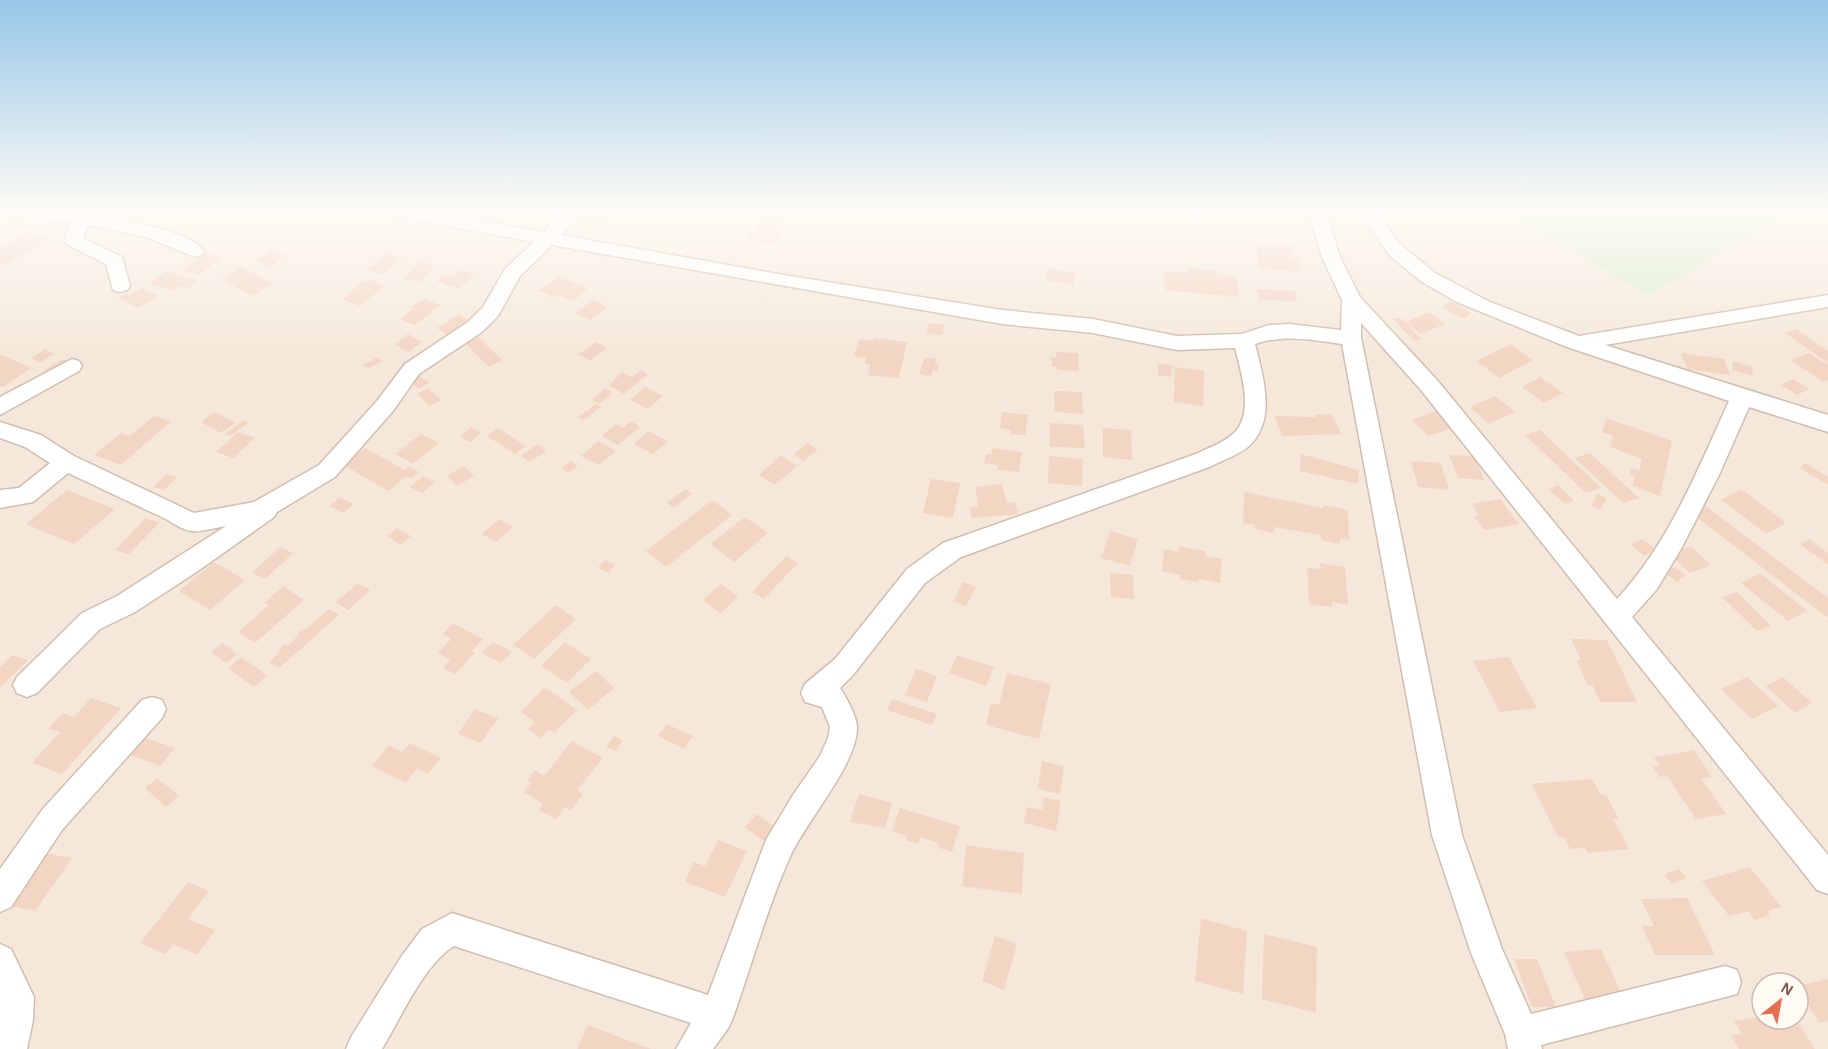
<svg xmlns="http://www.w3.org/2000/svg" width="1828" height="1049" font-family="'Alegreya Sans',sans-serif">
  <rect width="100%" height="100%" fill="#fdf6ec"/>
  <path fill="#f5e8da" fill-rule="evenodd" d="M0,208h1828v841h-1828zM1762,983h36v36h-36z"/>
  <path fill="#d8ecc9" d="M1499,208h280l10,5 -141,82z"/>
  <g fill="#f3d5c3">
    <path d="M594,208h26l-19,22 -23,-4z"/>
    <path d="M647,208h26l-5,7 -14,-2 2,-3z"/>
    <path d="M1070,208h91v7l-54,-5v3z"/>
    <path d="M1174,208h37v10l-37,-4z"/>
    <path d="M761,211l25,1 -8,31 -30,-2 2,-9h5z"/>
    <path d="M28,232l20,7 -43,26 -5,-2v-14z"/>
    <path d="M1256,243l35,3 1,11h7l2,15 -42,-4z"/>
    <path d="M271,249l16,6 -17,12 -15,-6z"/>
    <path d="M206,253l16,5 -24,17 -16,-5z"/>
    <path d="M387,253l15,5 -19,16 -16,-4z"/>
    <path d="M419,262l16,3 -15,17 -16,-3z"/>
    <path d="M241,267l32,16 -20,13 -32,-17z"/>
    <path d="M1048,268l28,5 -3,12 -28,-5z"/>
    <path d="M1187,268l30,2v5l20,2 2,20 -74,-7 -1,-19 23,2z"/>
    <path d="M461,270l14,4 -16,15 -23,-8 7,-6 8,3z"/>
    <path d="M166,271l32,9 -10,8 -7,-2 -7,5 -25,-8z"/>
    <path d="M559,277l29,11 -15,13 -16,-6 -3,2 -16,-6z"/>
    <path d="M370,279l16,7 -27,20 -16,-7 20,-18 3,1z"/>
    <path d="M143,288l15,8 -20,12 -20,-10 8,-5 4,2z"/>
    <path d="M1256,289l39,2 2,10 -38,-1z"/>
    <path d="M425,299l16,6 -26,20 -15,-6 14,-11 -3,-1z"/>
    <path d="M593,300l15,7 -18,13 -15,-7z"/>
    <path d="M1451,301l20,12 -8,6 -21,-12z"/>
    <path d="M1429,312l16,12 -24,10 -15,-12z"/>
    <path d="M459,314l13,9 -23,14 -12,-9z"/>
    <path d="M1400,318l6,5 15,16 -7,2 -21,-22z"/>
    <path d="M928,323l16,1 -1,11 -17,-2z"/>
    <path d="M1796,329l32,22v12l-43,-30z"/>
    <path d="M408,334l14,8 -14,10 -13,-8z"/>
    <path d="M478,337l24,23 -13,7 -24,-24z"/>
    <path d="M874,338l33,4 -8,36 -31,-3 2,-11h-5l1,-6 -12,-2 5,-17 14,1z"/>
    <path d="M596,342l11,6 -17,13 -11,-7z"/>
    <path d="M1511,344l22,16 -34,18 -23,-17z"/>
    <path d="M45,349l9,5 -14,9 -8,-5z"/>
    <path d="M1056,352l22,1 1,18 -22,-1v-3h-5l-1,-10h5z"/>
    <path d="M1681,353l43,6 6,16 -43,-6z"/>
    <path d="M1809,353l19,12v15l-5,2 -32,-22z"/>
    <path d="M2,355l29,13 -28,19 -3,-1v-29z"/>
    <path d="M378,357l4,4 -15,8 -4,-4z"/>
    <path d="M925,357l11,2 -1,5 4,1 -1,6 -5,-1 -2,6 -12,-2z"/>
    <path d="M62,359l7,3 -21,13 -6,-3z"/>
    <path d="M1733,361l20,6 -1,9 -20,-6z"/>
    <path d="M1158,363l14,2 -1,12 -13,-2z"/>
    <path d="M1175,367l29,4 -1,35 -29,-4z"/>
    <path d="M641,370l7,4 -24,20 -15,-8 13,-14 10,5z"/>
    <path d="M420,376l9,7 -10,6 -9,-7z"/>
    <path d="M1540,377l23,16 -19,10 -22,-16z"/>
    <path d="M1793,379l16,10 -12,6 -16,-10z"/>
    <path d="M645,387l18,9 -15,13 -18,-9z"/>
    <path d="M428,388l13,12 -11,6 -13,-12z"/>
    <path d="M605,388l8,4 -13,12 -8,-4z"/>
    <path d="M1054,391l28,1 1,22 -28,-2z"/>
    <path d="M1495,396l20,16 -26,12 -19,-17z"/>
    <path d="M596,404l5,3 -17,13 -6,-3z"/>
    <path d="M1436,411l17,17 -24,8 -17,-16z"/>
    <path d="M215,412l20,11 -14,10 -20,-11z"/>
    <path d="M1002,412l26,3 -3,20 -15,-1 1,-4 -11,-2z"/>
    <path d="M1332,414l9,20 -59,2 -8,-20 42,1 -1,-2z"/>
    <path d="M154,416l17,5 -50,44 -27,-10 27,-22 9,3z"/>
    <path d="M1606,418l66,23 -12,55 -27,-10 2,-9 -5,-2 1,-7 8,3 3,-12 -32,-12 3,-11 -11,-4z"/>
    <path d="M244,420l5,2 -19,14 -5,-2z"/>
    <path d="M631,421l9,6 -22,18 -16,-9 14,-12 7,4z"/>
    <path d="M1050,423l33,2 2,23 -35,-1z"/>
    <path d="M471,427l10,6 -11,9 -10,-6z"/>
    <path d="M498,428l28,18 -11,8 -28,-18z"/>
    <path d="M1103,428l28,2 1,30 -29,-3z"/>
    <path d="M1540,430l61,58 -15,5 -61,-58z"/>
    <path d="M648,431l20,10 -15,13 -19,-10z"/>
    <path d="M238,432l17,6 -22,20 -17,-6z"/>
    <path d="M421,434l18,9 -26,21 -18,-10z"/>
    <path d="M598,441l18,10 -17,14 -18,-9z"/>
    <path d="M808,443l10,7 -15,11 -9,-7z"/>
    <path d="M538,444l8,7 -16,11 -9,-6z"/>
    <path d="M365,448l40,22 4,-3 10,5 -8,7 -5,-3 -17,15 -46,-26z"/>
    <path d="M992,448l30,4 -3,20 -21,-2v-5l-14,-2 2,-9h6z"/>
    <path d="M1590,453l49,45 -16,5 -48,-45z"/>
    <path d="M1301,454l58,16 -1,14 -58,-13z"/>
    <path d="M781,455l16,11 -22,19 -16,-10z"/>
    <path d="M1449,455l26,1 9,24 -26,-2z"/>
    <path d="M1049,456l34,3 -1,27 -34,-3z"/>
    <path d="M571,461l7,5 -10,7 -7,-5z"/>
    <path d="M1411,461l30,2 8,27 -31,-3z"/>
    <path d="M1805,463l23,14v8l-28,-17z"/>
    <path d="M463,466l11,10 -17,10 -10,-10z"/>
    <path d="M167,474l10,3 -13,13 -11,-3z"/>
    <path d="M423,476l12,6 -13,11 -12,-6z"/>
    <path d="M931,479l29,4 -7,35 -30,-5z"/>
    <path d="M1002,484l5,19 8,-1 3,12 -46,4 -2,-11 8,-1 -3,-19z"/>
    <path d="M1558,485l16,16 -9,3 -17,-15z"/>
    <path d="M686,489l6,5 -19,14 -6,-6z"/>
    <path d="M1741,489l45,34 -20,11 -45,-34z"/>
    <path d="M67,490l48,19 -41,35 -48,-20z"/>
    <path d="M1244,492l79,16v-3l25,5 1,30 -9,-2v6l-19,-4v-5l-47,-8v6l-19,-4v-4l-12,-2z"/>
    <path d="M1598,494l9,4 -7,12 -9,-4z"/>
    <path d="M340,497l14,7 -11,9 -14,-7z"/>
    <path d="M1500,499l19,25 -35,6 -10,-14 5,-1 -7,-11z"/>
    <path d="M712,500l20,15 -66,52 -20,-16z"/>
    <path d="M1703,504l125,94v20l-138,-106z"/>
    <path d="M745,517l23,16 -34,29 -24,-18z"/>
    <path d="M145,519l15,3 -31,32 -14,-4z"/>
    <path d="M499,519l14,8 -17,15 -14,-8z"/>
    <path d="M397,528l14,8 -10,9 -14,-9z"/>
    <path d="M1110,531l28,8 -8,27 -29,-8z"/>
    <path d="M1642,539l13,10 -11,7 -13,-11z"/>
    <path d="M1809,539l19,14v12l-28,-21z"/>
    <path d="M1179,546l26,5v5l17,3 -2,24 -21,-4 -1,3 -18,-3 1,-4 -19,-4 2,-22 14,3z"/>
    <path d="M1691,546l20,19 -21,8 -20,-19z"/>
    <path d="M280,547l13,6 -28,26 -13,-6z"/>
    <path d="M786,556l12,7 -34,36 -12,-7z"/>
    <path d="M605,560l10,5 -7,8 -10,-5z"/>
    <path d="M214,562l31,18 -35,30 -31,-19z"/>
    <path d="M1320,563l25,4 3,38 -16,-3v5l-23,-3 -2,-36 14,1z"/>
    <path d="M1674,567l12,8 -9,7 -12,-9z"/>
    <path d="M1110,573l23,2 1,24 -23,-2z"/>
    <path d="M1760,573l47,38 -19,10 -47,-38z"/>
    <path d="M963,582l13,5 -10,19 -13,-5z"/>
    <path d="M358,583l12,7 -22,20 -12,-8z"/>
    <path d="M721,584l17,13 -18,16 -17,-13z"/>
    <path d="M283,586l21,14 -49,43 -17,-11 31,-27 -5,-2z"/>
    <path d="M1737,592l34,34 -14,5 -35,-34z"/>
    <path d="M556,605l20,14 -42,40 -21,-14z"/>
    <path d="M329,609l10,6 -60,53 -10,-6 11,-10 -2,-2 6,-6 3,2 12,-11 -2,-1 7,-6 2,1z"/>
    <path d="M453,623l30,16 -11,12 3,2 -20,21 -12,-6 7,-8 -12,-7 13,-14 -8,-5z"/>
    <path d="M1571,639l36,1 30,62h-37l-7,-16h-5l-12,-26h5z"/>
    <path d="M493,642l19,10 -11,11 -19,-10z"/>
    <path d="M565,642l26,17 -24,24 -26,-17z"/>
    <path d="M223,643l14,11 -11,9 -15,-11z"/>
    <path d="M840,653l4,4 -33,27 -5,-4z"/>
    <path d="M12,655l16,5 -28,28v-21z"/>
    <path d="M957,655l37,12 -8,19 -37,-13z"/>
    <path d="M241,657l26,18 -13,12 -26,-19z"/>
    <path d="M1509,657l28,51 -37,4 -27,-51z"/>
    <path d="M916,669l21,7 -10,26 -22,-7z"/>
    <path d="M596,671l18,17 -26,22 -19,-18z"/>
    <path d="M1007,673l44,11 -12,55 -53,-14 5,-22 8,2z"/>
    <path d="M1747,677l31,29 -26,13 -31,-30z"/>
    <path d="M1783,677l29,26 -17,10 -29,-27z"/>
    <path d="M545,687l32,23 -23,23 -5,-4 -9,9 -12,-9 7,-7 -14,-10z"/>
    <path d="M91,698l30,10 -59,66 -30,-11 28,-31 -12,-3 15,-16 11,4z"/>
    <path d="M892,699l45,15 -5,11 -45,-15z"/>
    <path d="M475,709l23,9 -17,25 -23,-9z"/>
    <path d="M667,724l26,12 -9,13 -26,-13z"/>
    <path d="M138,735l37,13 -15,18 -37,-14z"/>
    <path d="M614,736l9,4 -7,11 -10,-4z"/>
    <path d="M572,741l31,17 -26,32 6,4 -12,16 -6,-3 -9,12 -17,-9 4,-6 -19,-12 7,-9 -4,-2 8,-11 9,6z"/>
    <path d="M410,743l31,15 -13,16 -11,-6 -11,15 -34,-17 17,-21 13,7z"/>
    <path d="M1694,750l18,27 -11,1 25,36 -30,5 -29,-43 -7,1 -7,-10 7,-2 -6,-8z"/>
    <path d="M1042,761l22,5 -4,28 -22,-5z"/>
    <path d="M157,778l22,17 -13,12 -21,-19z"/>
    <path d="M1592,779l9,16h5l13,24h-6l16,30 -42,4 -2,-5 -15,1 -6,-12h-6l-26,-53z"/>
    <path d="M859,794l33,9 -7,25 -35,-6z"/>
    <path d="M1044,797l17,4 -5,30 -32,-8 3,-16 15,3z"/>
    <path d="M900,808l60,18 -8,26 -15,-5 1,-4 -18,-6 -2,7 -12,-4 1,-4 -15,-5z"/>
    <path d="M757,814l19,14 -11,14 -20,-15z"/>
    <path d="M718,840l29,11 -22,46 -40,-15 9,-20 11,4z"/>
    <path d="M966,845l58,8 -2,41 -60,-8z"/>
    <path d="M45,853l27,5 -37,53 -27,-5z"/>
    <path d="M1750,867l31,40 -14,4 3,4 -16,5 -6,-9 -19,5 -27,-35z"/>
    <path d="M1679,869l8,9 -16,6 -7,-10z"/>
    <path d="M188,882l21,9 -21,28 27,11 -18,25 -24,-11 -8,10 -25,-11z"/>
    <path d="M1687,898l28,57h-60l-13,-29h12l-13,-27z"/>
    <path d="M1201,918l46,13 -4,63 -48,-13z"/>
    <path d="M1264,934l53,13 -1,66 -54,-14z"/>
    <path d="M995,936l22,8 -13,46 -22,-9z"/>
    <path d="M1601,949l22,48 -38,3 -21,-48z"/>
    <path d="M1514,959h23l19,48h-24z"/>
    <path d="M1828,979v42l-8,2 -22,-32v-5z"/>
    <path d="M1759,1017l3,6 34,-4 19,30h-76l-8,-14 11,-1 -8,-13z"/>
    <path d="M588,1025l63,24h-74z"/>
  </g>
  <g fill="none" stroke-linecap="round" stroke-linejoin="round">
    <defs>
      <g id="minor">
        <path d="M12,208c33,-3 174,15 192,43l-2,4 -7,2 -49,-20 -58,-12 -5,13 39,19 8,29 -3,4 -7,2 -7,-2 -7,-26 -40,-20 -2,-4 7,-17 -53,-6 -6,-1 -3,-4z"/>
        <path d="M369,208h38l137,24 21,-24h18l-22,27 217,39 224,36 91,9 84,17 65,-2 27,-9 20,-1 52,6 1,-30 -20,-43 -15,-49h18l15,49 20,40 77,83 180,219c52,-56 81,-130 112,-198l-162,-54 -110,-45 -35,-20 -32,-26 -34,-48h18l25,35 36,30 55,29 89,34 249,-41v12l-223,38 223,70v17l-79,-25 -30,68 -38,74 -24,40 -25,28 196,238v39l-11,-4 -396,-500 -60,-67v15l101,497 40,114 29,65 194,-48 12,4 4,12 -4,12 -196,51 1,4h-34l-3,-15 -34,-81 -39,-118 -90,-491c-30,-4 -58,-10 -87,0 8,32 22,76 -6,102 -10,9 -25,13 -37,20l-251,91 -36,26 -72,92 -13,13c6,9 18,30 17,41 -1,37 -52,93 -68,130 -22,50 -37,104 -55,156l-5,12 -16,22h-37l15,-26 -237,-77c-29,17 -54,73 -72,103h-36l5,-12 50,-80 21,-28 30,-16 256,82 58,-155 27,-45 27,-39 8,-18 2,-11 -8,-20 -17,-5 -4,-9 4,-9 30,-25 72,-90 36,-26 253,-89c12,-6 27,-11 37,-20 22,-20 8,-62 2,-86l-58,2 -84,-17 -91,-9 -450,-79 -32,31 -22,40 -16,16 -63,42 -26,37 -58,66 -58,35 -3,5 -76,54 -63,41 -35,17 -63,64 -10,4 -10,-4 -4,-8 4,-8 65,-64 35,-17 109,-70c-29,5 -33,11 -58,-6l-100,-47 -35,29 -33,6v-18l19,-2 31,-25 -25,-16 -25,-9v-16l41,13 33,21 120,57 60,-11 65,-37 58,-64 28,-37 63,-42 15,-15 22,-38 29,-27 -156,-29 -6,-1z"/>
        <path d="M72,359l7,2 3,5 -3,5 -79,44v-18z"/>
        <path d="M152,697l10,3 4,9 -4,9 -100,112 -51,77 -11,5v-43l42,-59 100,-110z"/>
        <path d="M0,944l11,5 23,48 -1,23 -6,29h-27z"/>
      </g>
    </defs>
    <use href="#minor" stroke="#d1beb0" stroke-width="3"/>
    <use href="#minor" fill="#fff" fill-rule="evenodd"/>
  </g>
  <linearGradient id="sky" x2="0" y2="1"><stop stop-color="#97c7e8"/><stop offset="0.59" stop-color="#fefbf6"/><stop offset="1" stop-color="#fefbf6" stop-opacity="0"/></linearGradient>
  <rect width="1828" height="355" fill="url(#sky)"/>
  <g transform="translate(1780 1001) rotate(31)"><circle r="28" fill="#fffaf3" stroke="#cabbb1" stroke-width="1.5"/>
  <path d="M0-4.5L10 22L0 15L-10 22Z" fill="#e76f51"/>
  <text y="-9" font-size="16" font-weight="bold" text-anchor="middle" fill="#7a5c4d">N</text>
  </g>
</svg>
